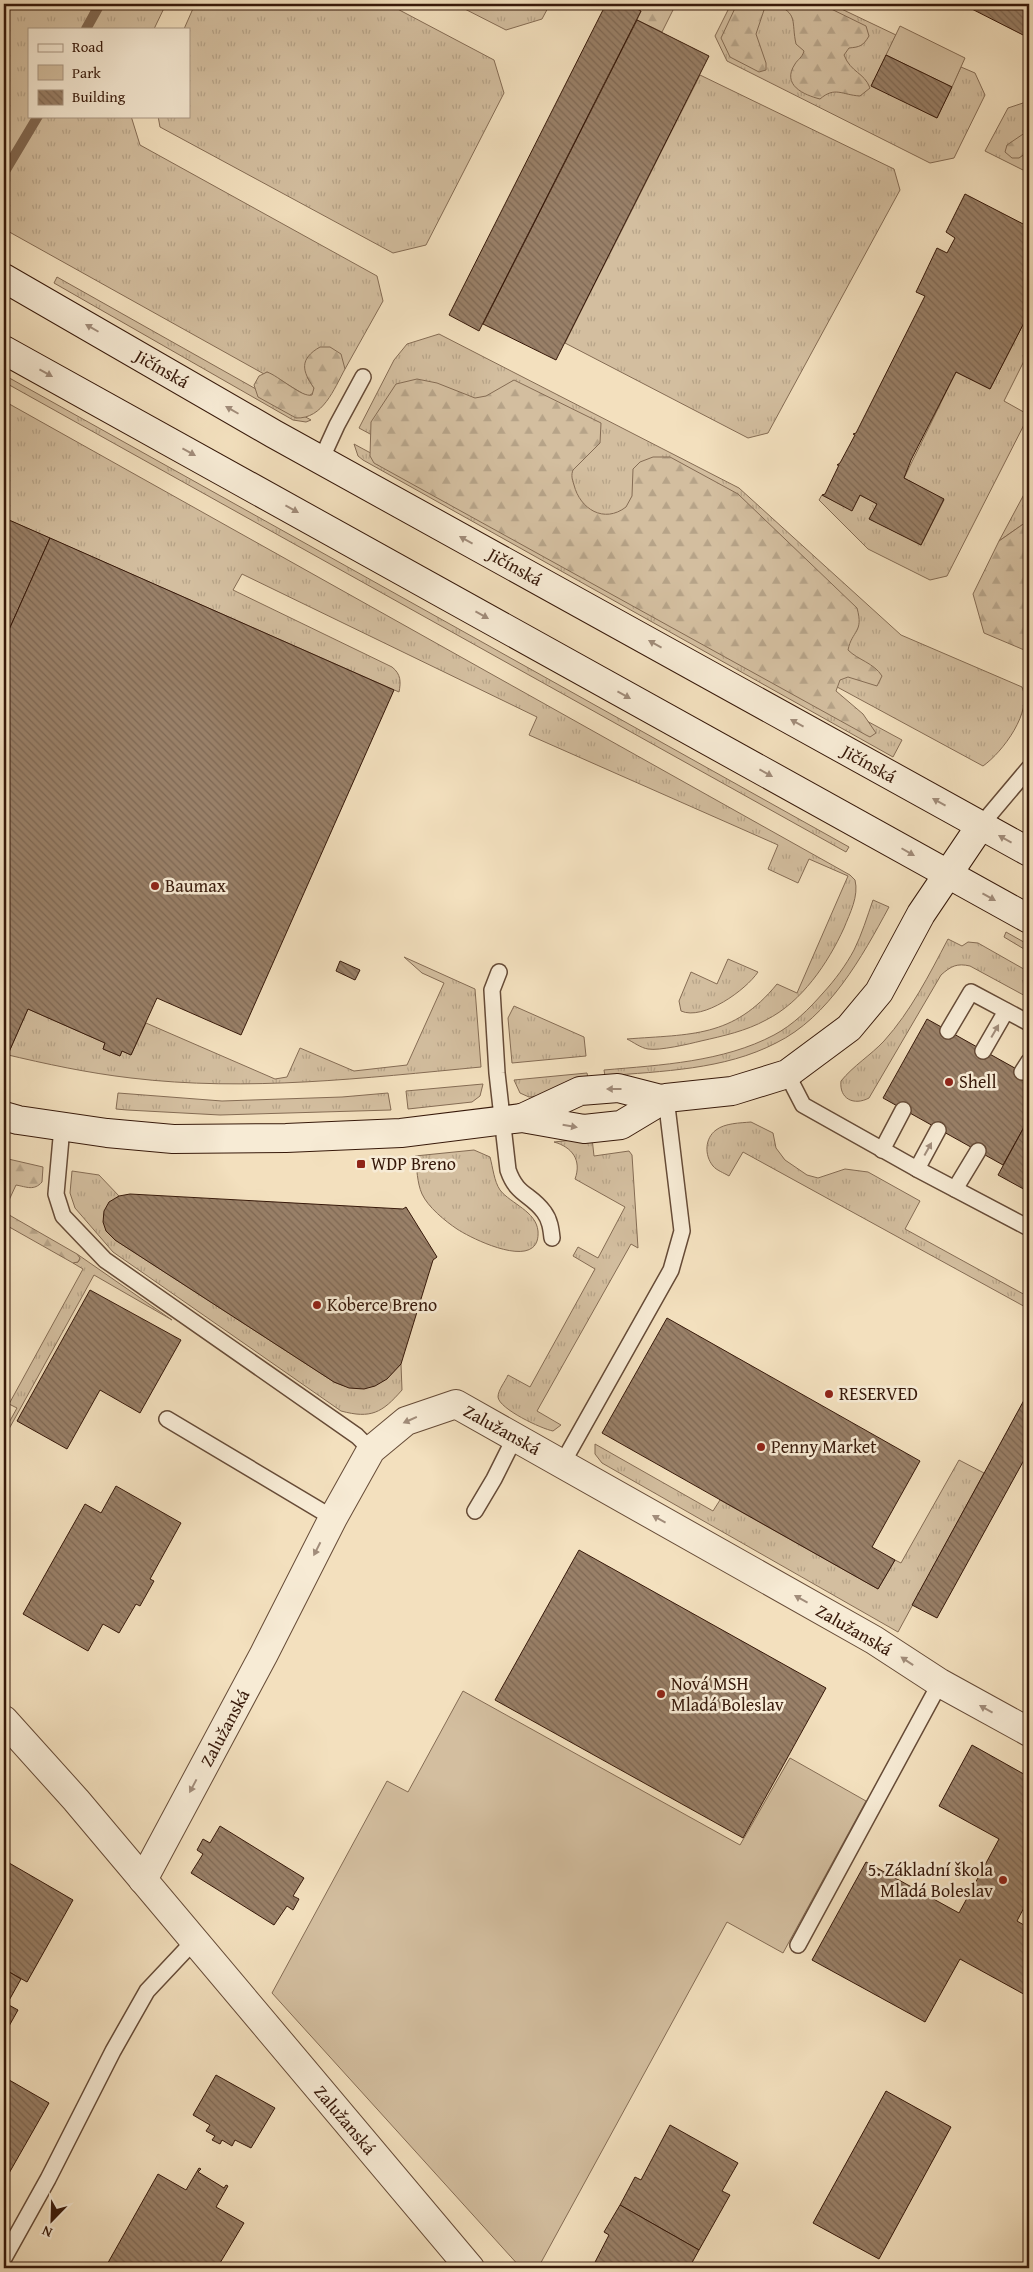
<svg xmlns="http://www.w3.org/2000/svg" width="1033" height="2272" font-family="'Gentium Book Plus',serif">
  <defs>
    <pattern id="grass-tufts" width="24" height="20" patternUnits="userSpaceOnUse" patternTransform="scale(1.25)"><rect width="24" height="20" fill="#d3be9f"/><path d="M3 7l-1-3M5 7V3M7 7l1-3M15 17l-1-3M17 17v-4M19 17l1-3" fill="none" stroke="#b6a388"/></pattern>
    <pattern id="forest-firs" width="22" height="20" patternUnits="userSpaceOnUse" patternTransform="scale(1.25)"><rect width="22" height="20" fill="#d3be9f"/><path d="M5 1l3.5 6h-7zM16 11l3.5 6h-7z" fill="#b6a388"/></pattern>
    <pattern id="building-back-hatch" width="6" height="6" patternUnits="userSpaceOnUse" patternTransform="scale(1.25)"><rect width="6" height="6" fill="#998068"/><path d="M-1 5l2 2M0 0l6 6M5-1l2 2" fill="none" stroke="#7e6854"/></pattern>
  </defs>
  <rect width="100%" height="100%" fill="#f3e0be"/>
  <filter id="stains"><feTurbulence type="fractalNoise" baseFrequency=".004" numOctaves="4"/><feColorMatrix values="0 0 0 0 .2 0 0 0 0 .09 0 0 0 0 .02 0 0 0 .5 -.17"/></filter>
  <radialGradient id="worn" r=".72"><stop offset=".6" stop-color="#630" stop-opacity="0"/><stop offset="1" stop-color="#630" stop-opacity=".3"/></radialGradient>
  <g fill="url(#grass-tufts)" stroke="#856c54">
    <path d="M4,4h90l-11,25h-54v87h102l9,29 237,131 6,25 -38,68 -38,8 7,11v4l-5,4 -4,-1 -38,-23 -3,2 -260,-145z"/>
    <path d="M97,4h69l-12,25h-69z"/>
    <path d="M195,4h193l106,56 10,33 -78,152 -33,8 -233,-126 -2,-11h31v-87h-5z"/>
    <path d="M455,4h95l-8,15 -36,11z"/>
    <path d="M731,4h100l65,31 -24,50 65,33 24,-51 14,6 10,22 -31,63 -24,5 -203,-102 -12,-25z"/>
    <path d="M700,75l194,94 6,21 -132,243 -20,5 -183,-95z"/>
    <path d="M1029,101v72l-44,-22 23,-43z"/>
    <path d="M57,277l254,143 -5,2 -13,-2 -239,-137z"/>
    <path d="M1029,313v38l-25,50 25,14 -82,161 -17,4 -62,-31 -49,-49 3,-5 30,15 8,-15 17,9 -7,15 51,26 23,-45 -40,-22 52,-106 34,17z"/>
    <path d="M439,334l300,154 162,147 121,52c11,24 -19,65 -39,79l-624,-338 35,-68 13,-16z"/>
    <path d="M4,375l845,472 -3,5 -842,-470z"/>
    <path d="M4,401l846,474 5,5c4,16 -5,33 -11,48 -16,35 -42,74 -78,92 -20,11 -43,16 -65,21 -12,3 -42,10 -53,8 -7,-1 -15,-7 -21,-10 64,-5 106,-1 150,-55l20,9 51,-117 -39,-17 -11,24 -30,-14 10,-24 -249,-110 8,-18 -295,-143 -9,16 159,77c9,7 9,15 7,25l-395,-174z"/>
    <path d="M354,444l548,296 -9,17 -530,-297 -5,-4z"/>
    <path d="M1029,485v35l-30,21z"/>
    <path d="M873,900l16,7c-27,50 -60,110 -113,136 -52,27 -114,28 -171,33l-1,-6c57,-5 119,-8 170,-35 19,-10 35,-26 49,-42 12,-13 23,-28 31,-43 8,-16 13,-33 19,-50z"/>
    <path d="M1006,932l23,13v7l-25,-15z"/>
    <path d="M948,939l14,7 6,-4 10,1 51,29v26l-59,-32c-13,-3 -19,0 -29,9l-72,123c-15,8 -30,1 -28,-17 12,-15 30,-26 43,-40 27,-30 45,-66 64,-102z"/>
    <path d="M404,957l71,32 6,78c-116,11 -234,25 -350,11 -43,-5 -85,-14 -127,-24v-4l5,2 19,-43 77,34 -2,6 17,7 2,-5 9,4 15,-32 129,56 12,-2 13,-29 54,23 53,-6 37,-82 -22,-10z"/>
    <path d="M728,959l30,13c-12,18 -55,49 -77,39l-2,-10 12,-29 26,12z"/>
    <path d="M514,1006l70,31 2,19 -74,7 -4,-45z"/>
    <path d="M587,1073l1,5 -48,18 -11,1 -9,-4 -6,-13z"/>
    <path d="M483,1084l-3,12 -8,6 -64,7 -2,-18z"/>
    <path d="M118,1093l104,8 120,-4 46,-4 3,17 -171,5 -93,-5 -11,-1z"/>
    <path d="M751,1122l22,11 3,15 9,12 22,15 11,3 27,-9 23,3 52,29 -15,28 122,67 2,-4v17l-286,-157 -14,24c-5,-3 -13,-6 -16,-10 -9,-11 -8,-28 3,-36 9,-7 24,-7 35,-8z"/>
    <path d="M592,1138l2,18 35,-5 3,4 6,93 -7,-4 -94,167 24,14 -8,6c-11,-2 -54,-22 -55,-34 0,-7 7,-15 10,-22l22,12 65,-118 -22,-13 5,-9 20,11 27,-51 -50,-28c7,-19 -3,-32 -21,-37z"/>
    <path d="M474,1150l16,7c3,11 4,24 10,33 11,14 36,21 38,41 3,42 -66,8 -81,-2 -12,-8 -29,-22 -35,-35 -5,-11 -5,-26 -7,-38z"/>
    <path d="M72,1171l27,4 20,21c-20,13 -20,28 -4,44l219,142c30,13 46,5 67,-18l1,26c-20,23 -31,29 -61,21l-228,-159 -38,-44 -5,-15z"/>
    <path d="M77,1254l95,66 -78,-45 -90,163v-11l2,1 11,-20 -8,-4 74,-135 -10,-6 5,-1 2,-3z"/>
    <path d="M595,1444l118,67 7,-11 158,89 17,-29 6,3 58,-103 25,13 -86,159 -296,-169 -7,-9z"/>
  </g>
  <g fill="url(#forest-firs)" stroke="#856c54">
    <path d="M627,4h49l-14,28 -25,-12 4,-9z"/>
    <path d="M737,4h36l-8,3 -9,27 10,29v7l-7,2 -29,-15 -9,-19z"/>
    <path d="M774,4h47l45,22 3,10c-6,10 -9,11 -20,12l-5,7c7,18 20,17 26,33l-10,8c-18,-1 -25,-10 -40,3 -16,-4 -39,-14 -25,-35 3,-5 7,-6 9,-13l-8,-7c-5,-22 3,-31 -22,-40z"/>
    <path d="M1029,130v21l-10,7h-7l-7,-6 2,-7z"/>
    <path d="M320,347h10l11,7 4,15c-11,20 -22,50 -49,49l-38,-21 -4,-12 5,-9 8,-4c12,4 35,26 45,23l2,-7c-12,-17 -15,-29 6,-41z"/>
    <path d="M417,379l20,4 38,15 11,-2 28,-16 87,43 -1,20 -27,27c-2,5 -1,9 1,15 6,24 30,39 52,22l6,-11 1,-27 7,-7 13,-5h17l68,37 119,114c7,25 -5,22 -9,42 10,10 26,13 34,26l-5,10 -29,-9 -8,3 -4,11 27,23 13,19 -6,4 -4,-2 -492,-272 -4,-7 1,-34 25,-38z"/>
    <path d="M1029,520v132l-45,-19 -11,-39 26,-53z"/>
    <path d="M4,1158l39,9 -1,15c-8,9 -15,5 -26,3l-12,26z"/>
    <path d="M4,1212l73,42 3,4 -2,4 -5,1 -69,-39z"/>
  </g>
  <g fill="#d3be9f" stroke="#856c54">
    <path d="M900,26l65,32 -13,29 -66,-32z"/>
    <path d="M463,1691l277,154 50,-87 76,43 -83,152 -56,-31 -189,346h-17l-249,-275 115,-212 21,11z"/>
  </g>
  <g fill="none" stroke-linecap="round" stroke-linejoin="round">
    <g stroke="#816851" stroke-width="10">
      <path d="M86,29l14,-25"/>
      <path d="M4,173l34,-57"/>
    </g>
  </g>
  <g fill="url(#building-back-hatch)" stroke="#37190a">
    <path d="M606,4h21l14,7 -162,320 -30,-16z"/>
    <path d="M962,4h67v34z"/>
    <path d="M637,20l72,36 -153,304 -73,-36z"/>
    <path d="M886,55l66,32 -15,31 -66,-32z"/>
    <path d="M965,194l64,33v86l-39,76 -34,-17 -45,88 -7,18 40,21 -23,46 -52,-26 8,-15 -17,-9 -8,16 -30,-16 3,-1 14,-29h-2l3,-2 15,-28 -2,-1 3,-1 69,-137 -9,-4 21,-44 10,5 8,-15 -9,-6z"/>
    <path d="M9,520l41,18 -46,103v-109z"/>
    <path d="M50,538l344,152 -153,345 -84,-37 -26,57 -9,-4 -2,5 -17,-7 2,-6 -77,-34 -19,43 -5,-2v-409z"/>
    <path d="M340,961l20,9 -5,10 -19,-9z"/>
    <path d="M927,1019l102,57v42l-26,47 -120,-67z"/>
    <path d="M1029,1118v74l-31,-17z"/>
    <path d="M130,1194l273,15 3,-2 31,50 -4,3 -32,104 -14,15 -12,7 -11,3 -15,-1 -15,-6 -219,-142 -9,-9 -3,-9 1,-11 5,-9 10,-6z"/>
    <path d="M90,1290l91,50 -41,73 -40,-23 -33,59 -50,-28z"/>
    <path d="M667,1318l253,143 -48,86 23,13 -17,29 -276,-156z"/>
    <path d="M1029,1391v60l-92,167 -25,-13z"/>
    <path d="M116,1486l65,37 -31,56 4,2 -14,25 -4,-2 -17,29 -16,-9 -15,27 -65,-37 62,-110 16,9z"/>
    <path d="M579,1550l247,138 -83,150 -248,-138z"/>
    <path d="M972,1745l57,32v121l-12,23 12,7v69l-69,-38 -35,63 -113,-62 54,-98 93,51 40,-74 -60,-33z"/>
    <path d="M220,1826l84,52 -11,18 6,3 -6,11 -6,-4 -13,19 -83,-52 12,-19 -6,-4 6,-11 7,4z"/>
    <path d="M4,1860l69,40 -46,82 -23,-13z"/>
    <path d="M4,1969l17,10 -14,25 11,6 -14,25z"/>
    <path d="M216,2075l59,33 -24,40 -16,-8 -3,6 -10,-6 -2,4 -8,-4 3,-4 -9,-5 4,-6 -17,-10z"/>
    <path d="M4,2077l45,26 -45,79z"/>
    <path d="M886,2091l65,36 -72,132 -66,-36z"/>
    <path d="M670,2125l68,38 -16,28 8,4 -31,55 -79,-45 15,-28 6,3z"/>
    <path d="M199,2168l2,1 -3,3 26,16 2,-3 2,1 -12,21 28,16 -27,45h-112l53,-94 28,16z"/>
    <path d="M620,2205l79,45 -10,18h-97l17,-33 -5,-3z"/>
  </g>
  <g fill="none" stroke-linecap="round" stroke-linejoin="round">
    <defs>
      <g id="lane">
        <path d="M321,460l16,-35 26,-48"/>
        <path d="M981,825l48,-57"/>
        <path d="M499,972l-7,18 5,83 11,97c9,26 22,23 36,42 6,8 7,17 8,26"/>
        <path d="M948,1031l23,-39 58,31"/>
        <path d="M983,1051l23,-40"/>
        <path d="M1022,1072l7,-11"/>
        <path d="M787,1074l16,31 114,64 112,59"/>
        <path d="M62,1127l-6,67 7,22 42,44 252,176 14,14"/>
        <path d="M882,1150l21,-40"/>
        <path d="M917,1169l21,-39"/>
        <path d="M955,1189l23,-38"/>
        <path d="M167,1419l166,99"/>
        <path d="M562,1464l109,-194 11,-39 -16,-133"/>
        <path d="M475,1511l19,-32 21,-42"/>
        <path d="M798,1945l142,-262"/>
        <path d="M4,2258l44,-79 65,-128 34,-60 47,-50"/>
      </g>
      <g id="street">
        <path d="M4,1720l72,80 394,468"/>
        <path d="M143,1880l121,-226 69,-136 38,-68 35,-29 50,-17 418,236 66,43 89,49"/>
      </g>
      <g id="secondary">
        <path d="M4,278l270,156 755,418"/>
        <path d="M4,350l1025,569"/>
        <path d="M4,1116l14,4 89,13 66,6 113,-1 115,-5 121,-15 62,11 37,-4 45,-27 66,-7 55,-17 62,-46 30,-36 42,-78 60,-89"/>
        <path d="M522,1118l58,-27 38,-3 43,11"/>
      </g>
    </defs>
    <use href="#lane" stroke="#664b37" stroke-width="18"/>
    <use href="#street" stroke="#664b37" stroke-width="30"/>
    <use href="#secondary" stroke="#37190a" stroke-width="30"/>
    <use href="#lane" stroke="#f7ebd5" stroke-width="15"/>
    <use href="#street" stroke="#f7ebd5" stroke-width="28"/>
    <use href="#secondary" stroke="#f7ebd5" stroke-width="28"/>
  </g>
  <defs><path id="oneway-solid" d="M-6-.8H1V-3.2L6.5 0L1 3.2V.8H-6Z" transform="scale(1.25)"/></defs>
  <g fill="#a18c7a">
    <use href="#oneway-solid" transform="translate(92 328) rotate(-150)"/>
    <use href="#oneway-solid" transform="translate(46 373) rotate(29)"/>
    <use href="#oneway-solid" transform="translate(232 410) rotate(-150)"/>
    <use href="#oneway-solid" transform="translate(189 452) rotate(29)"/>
    <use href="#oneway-solid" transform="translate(292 509) rotate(29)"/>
    <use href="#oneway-solid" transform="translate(466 540) rotate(-151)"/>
    <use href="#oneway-solid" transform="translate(482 615) rotate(29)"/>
    <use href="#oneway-solid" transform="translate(655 644) rotate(-151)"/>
    <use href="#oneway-solid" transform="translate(624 695) rotate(29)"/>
    <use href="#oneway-solid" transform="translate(797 723) rotate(-151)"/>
    <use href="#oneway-solid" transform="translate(766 773) rotate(29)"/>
    <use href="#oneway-solid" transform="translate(939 802) rotate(-151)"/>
    <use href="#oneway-solid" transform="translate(1005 839) rotate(-151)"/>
    <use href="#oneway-solid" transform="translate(908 852) rotate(30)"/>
    <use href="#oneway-solid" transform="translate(989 897) rotate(29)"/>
    <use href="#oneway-solid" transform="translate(995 1031) rotate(-60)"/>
    <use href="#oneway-solid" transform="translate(614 1089) rotate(180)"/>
    <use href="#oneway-solid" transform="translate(570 1126) rotate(10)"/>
    <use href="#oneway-solid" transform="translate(928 1149) rotate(-61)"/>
    <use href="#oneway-solid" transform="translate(410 1420) rotate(156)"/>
    <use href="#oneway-solid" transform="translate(659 1519) rotate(-151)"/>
    <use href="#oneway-solid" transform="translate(317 1549) rotate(117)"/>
    <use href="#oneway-solid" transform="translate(801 1599) rotate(-151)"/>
    <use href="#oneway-solid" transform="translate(907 1661) rotate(-146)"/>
    <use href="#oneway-solid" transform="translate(986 1709) rotate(-151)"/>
    <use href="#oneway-solid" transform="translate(193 1786) rotate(118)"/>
  </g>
  <g fill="#8f2418" stroke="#f7ebd5" stroke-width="2">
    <circle cx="155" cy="886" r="5"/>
    <circle cx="949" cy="1082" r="5"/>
    <rect x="356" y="1159" width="10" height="10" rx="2.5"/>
    <circle cx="317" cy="1305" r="5"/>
    <circle cx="829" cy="1394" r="5"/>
    <circle cx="761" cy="1447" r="5"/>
    <circle cx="661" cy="1694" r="5"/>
    <circle cx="1003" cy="1880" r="5"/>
  </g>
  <g text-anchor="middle" stroke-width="5" stroke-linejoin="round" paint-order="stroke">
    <g font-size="18" fill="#37190a" stroke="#f7ebd5">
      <text transform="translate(162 369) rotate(30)" y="6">Jičínská</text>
      <text transform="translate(515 567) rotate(29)" y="6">Jičínská</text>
      <text transform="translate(869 764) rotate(29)" y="6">Jičínská</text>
      <text transform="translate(502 1430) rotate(29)" y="6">Zalužanská</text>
      <text transform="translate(854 1630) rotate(30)" y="6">Zalužanská</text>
      <text transform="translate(225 1728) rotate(-62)" y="6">Zalužanská</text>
      <text transform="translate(345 2120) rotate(50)" y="6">Zalužanská</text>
    </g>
    <g font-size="18" fill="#37190a" stroke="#f7ebd5" text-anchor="start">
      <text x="165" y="892">Baumax</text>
      <text x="959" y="1088">Shell</text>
      <text x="371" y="1170">WDP Breno</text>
      <text x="327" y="1311">Koberce Breno</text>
      <text x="839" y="1400">RESERVED</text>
      <text x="771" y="1453">Penny Market</text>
      <text x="671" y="1690">Nová MSH<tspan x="671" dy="21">Mladá Boleslav</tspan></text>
      <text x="993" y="1876" text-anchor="end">5. Základní škola<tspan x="993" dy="21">Mladá Boleslav</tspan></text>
    </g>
  </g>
  <rect width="1033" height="2272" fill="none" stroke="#f3e0be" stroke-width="20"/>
  <rect x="5" y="5" width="1023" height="2262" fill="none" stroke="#37190a" stroke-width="2.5"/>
  <rect x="10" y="10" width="1013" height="2252" fill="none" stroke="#37190a"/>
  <rect x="28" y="28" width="162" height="90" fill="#f7ebd5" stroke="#aa9784"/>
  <rect x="38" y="44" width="25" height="8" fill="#f7ebd5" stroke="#aa9784"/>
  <text x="72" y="52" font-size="15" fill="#37190a">Road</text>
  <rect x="38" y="65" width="25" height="15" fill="#d3be9f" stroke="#aa9784"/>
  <text x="72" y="78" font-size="15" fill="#37190a">Park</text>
  <rect x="38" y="90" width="25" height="15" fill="url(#building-back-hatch)" stroke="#aa9784"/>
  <text x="72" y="102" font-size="15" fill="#37190a">Building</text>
  <g transform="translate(52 2220) rotate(203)" stroke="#f7ebd5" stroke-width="4" paint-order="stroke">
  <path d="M0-4L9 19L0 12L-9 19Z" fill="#37190a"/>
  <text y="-8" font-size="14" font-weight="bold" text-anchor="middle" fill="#37190a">N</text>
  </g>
  <rect width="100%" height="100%" filter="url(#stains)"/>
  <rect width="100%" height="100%" fill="url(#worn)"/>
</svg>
